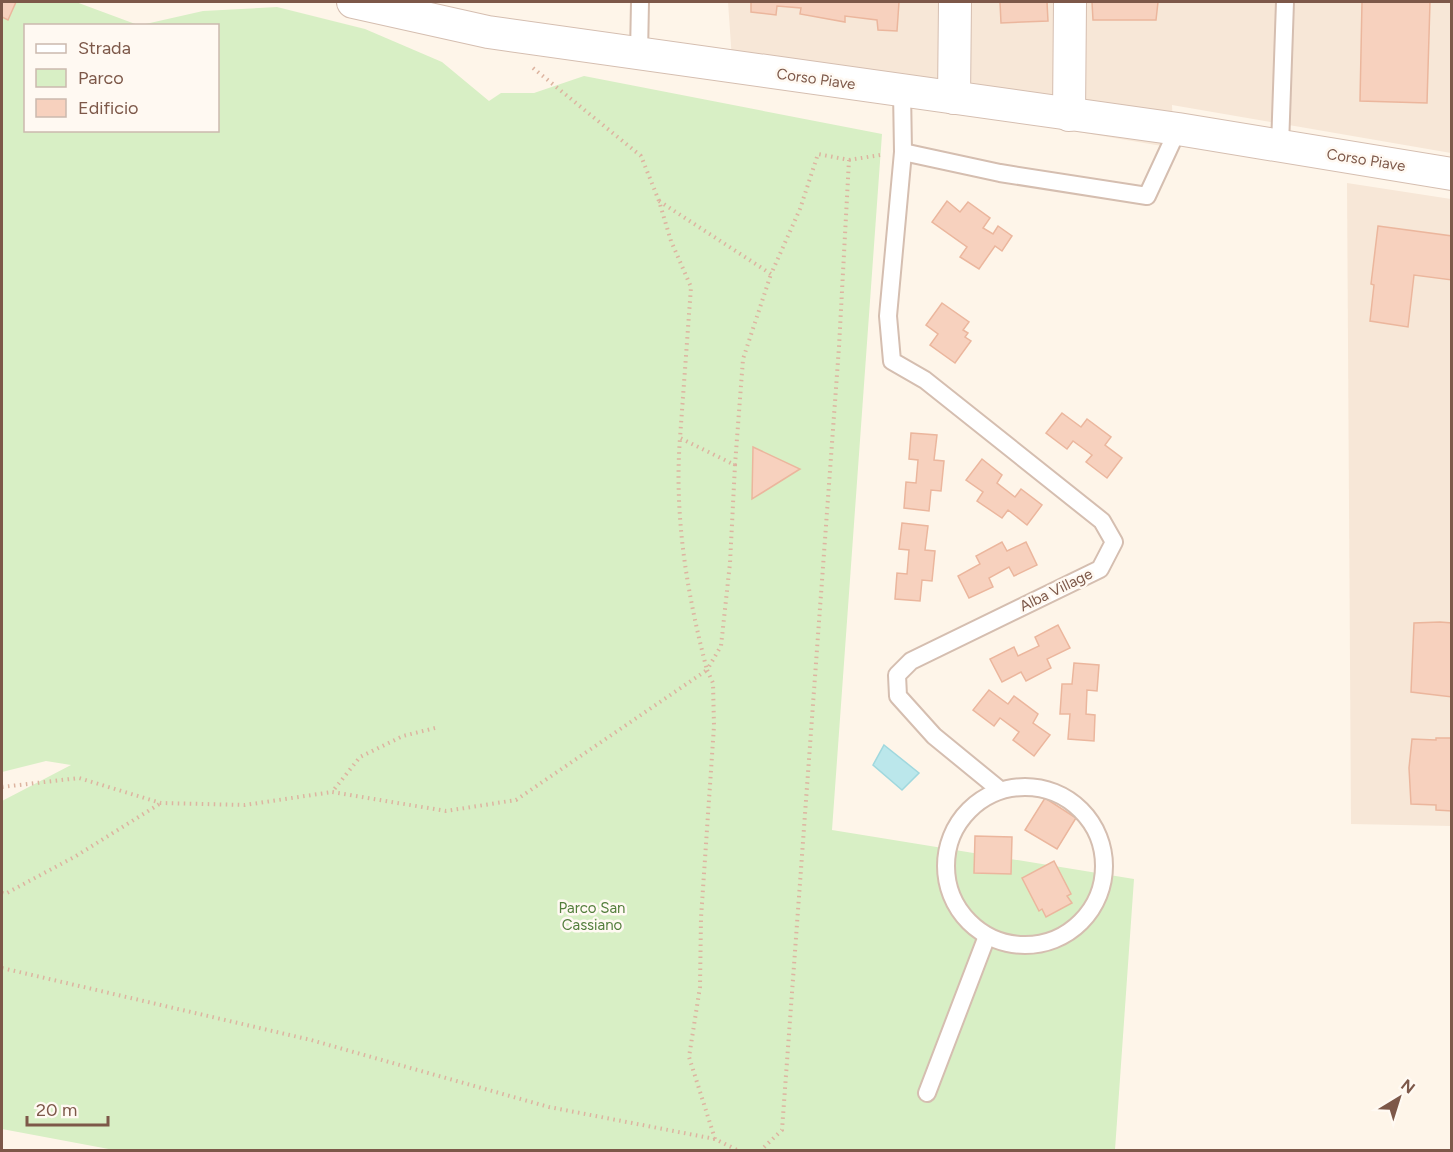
<svg xmlns="http://www.w3.org/2000/svg" width="1453" height="1152" font-family="Figtree,sans-serif">
  <rect width="100%" height="100%" fill="#fef5e9"/>
  <g fill="#f7e7d7">
    <path d="M728,2h723v151l-279,-48 2,43 -441,-74z"/>
    <path d="M1347,183l104,16v627l-100,-2z"/>
  </g>
  <path fill="#d8efc5" d="M2,2h74l62,23 -112,1v104h192v-104l-77,-1 62,-14 74,-4 88,22 77,33 47,39 12,-8h33l50,-17 298,58 -50,696 302,49 -19,271h-1001l-112,-21v-328l69,-36 -25,-4 -44,11z"/>
  <path fill="#bbe7eb" stroke="#a0d8de" stroke-width="1.5" d="M884,745l35,28 -17,17 -29,-25z"/>
  <g fill="#f7d1be" stroke="#ebb69d" stroke-width="1.5">
    <path d="M2,2h14l-8,18 -6,-3z"/>
    <path d="M751,2h148l-2,29 -19,-1 -1,-10 -32,-4v6l-45,-8 1,-6 -24,-2 -1,9 -25,-3z"/>
    <path d="M1000,2h47l1,19 -47,2z"/>
    <path d="M1092,2h66l-2,18h-63z"/>
    <path d="M1362,2h68l-3,101 -67,-2z"/>
    <path d="M947,201l13,11 8,-10 22,16 -7,10 10,6 5,-8 14,10 -10,15 -7,-5 -16,23 -19,-12 7,-10 -35,-25z"/>
    <path d="M1378,226l74,10v44l-38,-5 -6,52 -38,-6 4,-36 -3,-1z"/>
    <path d="M942,303l27,19 -6,8 5,3 -3,4 6,4 -16,22 -25,-18 8,-11 -12,-9z"/>
    <path d="M1062,413l19,14 6,-8 24,18 -6,8 17,13 -15,20 -21,-16 6,-7 -19,-14 -6,8 -21,-16z"/>
    <path d="M911,433l26,2 -3,25 10,1 -3,30 -10,-1 -2,21 -25,-3 2,-26 10,1 2,-23 -9,-1z"/>
    <path d="M753,447l47,22 -48,30z"/>
    <path d="M982,459l20,16 -5,8 18,14 6,-8 21,16 -15,20 -19,-15 -6,8 -25,-17 6,-9 -17,-12z"/>
    <path d="M902,523l26,3 -3,24 10,1 -3,30 -10,-1 -2,21 -25,-2 2,-26 10,1 2,-24 -10,-1z"/>
    <path d="M1002,542l5,9 19,-9 11,23 -23,11 -5,-9 -20,11 4,9 -24,11 -11,-22 22,-12 -4,-8z"/>
    <path d="M1440,622l12,1v74l-41,-5 3,-69z"/>
    <path d="M1058,625l12,23 -23,11 4,9 -25,13 -5,-9 -19,10 -12,-23 24,-12 4,9 21,-10 -4,-9z"/>
    <path d="M1074,663l25,2 -2,26 -10,-1 -1,24 9,1 -1,26 -26,-2 2,-25h-10l2,-30h10z"/>
    <path d="M989,690l19,14 6,-8 24,18 -5,9 17,12 -16,21 -21,-16 6,-8 -19,-14 -6,8 -21,-16z"/>
    <path d="M1436,738h16v73l-16,-1v-5l-25,-1 -2,-36 3,-29 24,1z"/>
    <path d="M1045,798l31,20 -19,31 -32,-19z"/>
    <path d="M975,836l37,1 -1,37 -37,-1z"/>
    <path d="M1054,861l17,33 -4,2 5,7 -26,14 -4,-8 -3,2 -17,-33z"/>
  </g>
  <g fill="none" stroke-linecap="round" stroke-linejoin="round">
    <defs>
      <g id="lane">
        <path d="M639,54l1,-52"/>
        <path d="M902,91l1,61"/>
        <path d="M1280,146l5,-144"/>
        <circle cx="1025" cy="866" r="79"/>
        <path d="M1000,790l-66,-54 -36,-40 -1,-21 14,-14 189,-92 14,-27 -12,-21 -177,-141 -33,-19 -4,-45 15,-164 97,21 147,23 31,-67"/>
        <path d="M927,1093l60,-157"/>
      </g>
      <g id="street">
        <path d="M353,2l135,30 690,97 274,45"/>
        <path d="M954,98l1,-96"/>
        <path d="M1069,115l1,-113"/>
      </g>
    </defs>
    <use href="#lane" stroke="#d5beb0" stroke-width="20"/>
    <use href="#street" stroke="#d5beb0" stroke-width="34"/>
    <g stroke="#ddb4a0" stroke-width="4" stroke-dasharray="1.5 4.5" stroke-linecap="butt">
      <path d="M533,68l108,88 18,45 12,40 20,46 -11,151 55,27 -5,98 -9,83 -14,24 6,13 1,43 -13,192 -1,69 -11,70 26,82 22,11"/>
      <path d="M849,160l31,-5"/>
      <path d="M659,201l112,73 29,-65 18,-55 31,6 -10,187 -57,783 -21,20"/>
      <path d="M735,465l8,-106 28,-85"/>
      <path d="M435,728l-32,8 -43,21 -28,35 114,19 70,-11 191,-130c-20,-76 -33,-154 -27,-232"/>
      <path d="M2,787l77,-9 82,25 84,2 87,-13"/>
      <path d="M2,893l3,1 71,-38 85,-53"/>
      <path d="M2,968l309,72 238,67 166,32"/>
    </g>
    <use href="#lane" stroke="#fff" stroke-width="16"/>
    <use href="#street" stroke="#fff" stroke-width="32"/>
  </g>
  <g text-anchor="middle" stroke-width="5" stroke-linejoin="round" paint-order="stroke">
    <g font-size="15" fill="#7d5849" stroke="#fff9f2">
      <text transform="translate(816 79) rotate(8)" y="5">Corso Piave</text>
      <text transform="translate(1366 160) rotate(9)" y="5">Corso Piave</text>
      <text transform="translate(1056 590) rotate(-26)" y="5">Alba Village</text>
    </g>
    <g font-size="15" fill="#537e3c" stroke="#fff9f2">
      <text x="592" y="913">Parco San<tspan x="592" dy="17">Cassiano</tspan></text>
    </g>
  </g>
  <rect width="1453" height="1152" fill="none" stroke="#7d5849" stroke-width="6"/>
  <rect x="24" y="24" width="195" height="108" fill="#fff9f2" stroke="#cbb9ae" stroke-width="1.5"/>
  <rect x="36" y="44" width="30" height="9" fill="#ffffff" stroke="#cbb9ae" stroke-width="1.5"/>
  <text x="78" y="54" font-size="18" fill="#7d5849">Strada</text>
  <rect x="36" y="69" width="30" height="18" fill="#d8efc5" stroke="#cbb9ae" stroke-width="1.5"/>
  <text x="78" y="84" font-size="18" fill="#7d5849">Parco</text>
  <rect x="36" y="99" width="30" height="18" fill="#f7d1be" stroke="#cbb9ae" stroke-width="1.5"/>
  <text x="78" y="114" font-size="18" fill="#7d5849">Edificio</text>
  <g transform="translate(1399 1098) rotate(38)" stroke="#fff9f2" stroke-width="4.5" paint-order="stroke">
  <path d="M0-4.5L10 22L0 15L-10 22Z" fill="#7d5849"/>
  <text y="-9" font-size="16" font-weight="bold" text-anchor="middle" fill="#7d5849">N</text>
  </g>
  <path d="M27 1116v9h81v-9" fill="none" stroke="#7d5849" stroke-width="3"/>
  <text x="36" y="1116" font-size="18" fill="#7d5849" stroke="#fff9f2" stroke-width="4.5" paint-order="stroke">20 m</text>
</svg>
